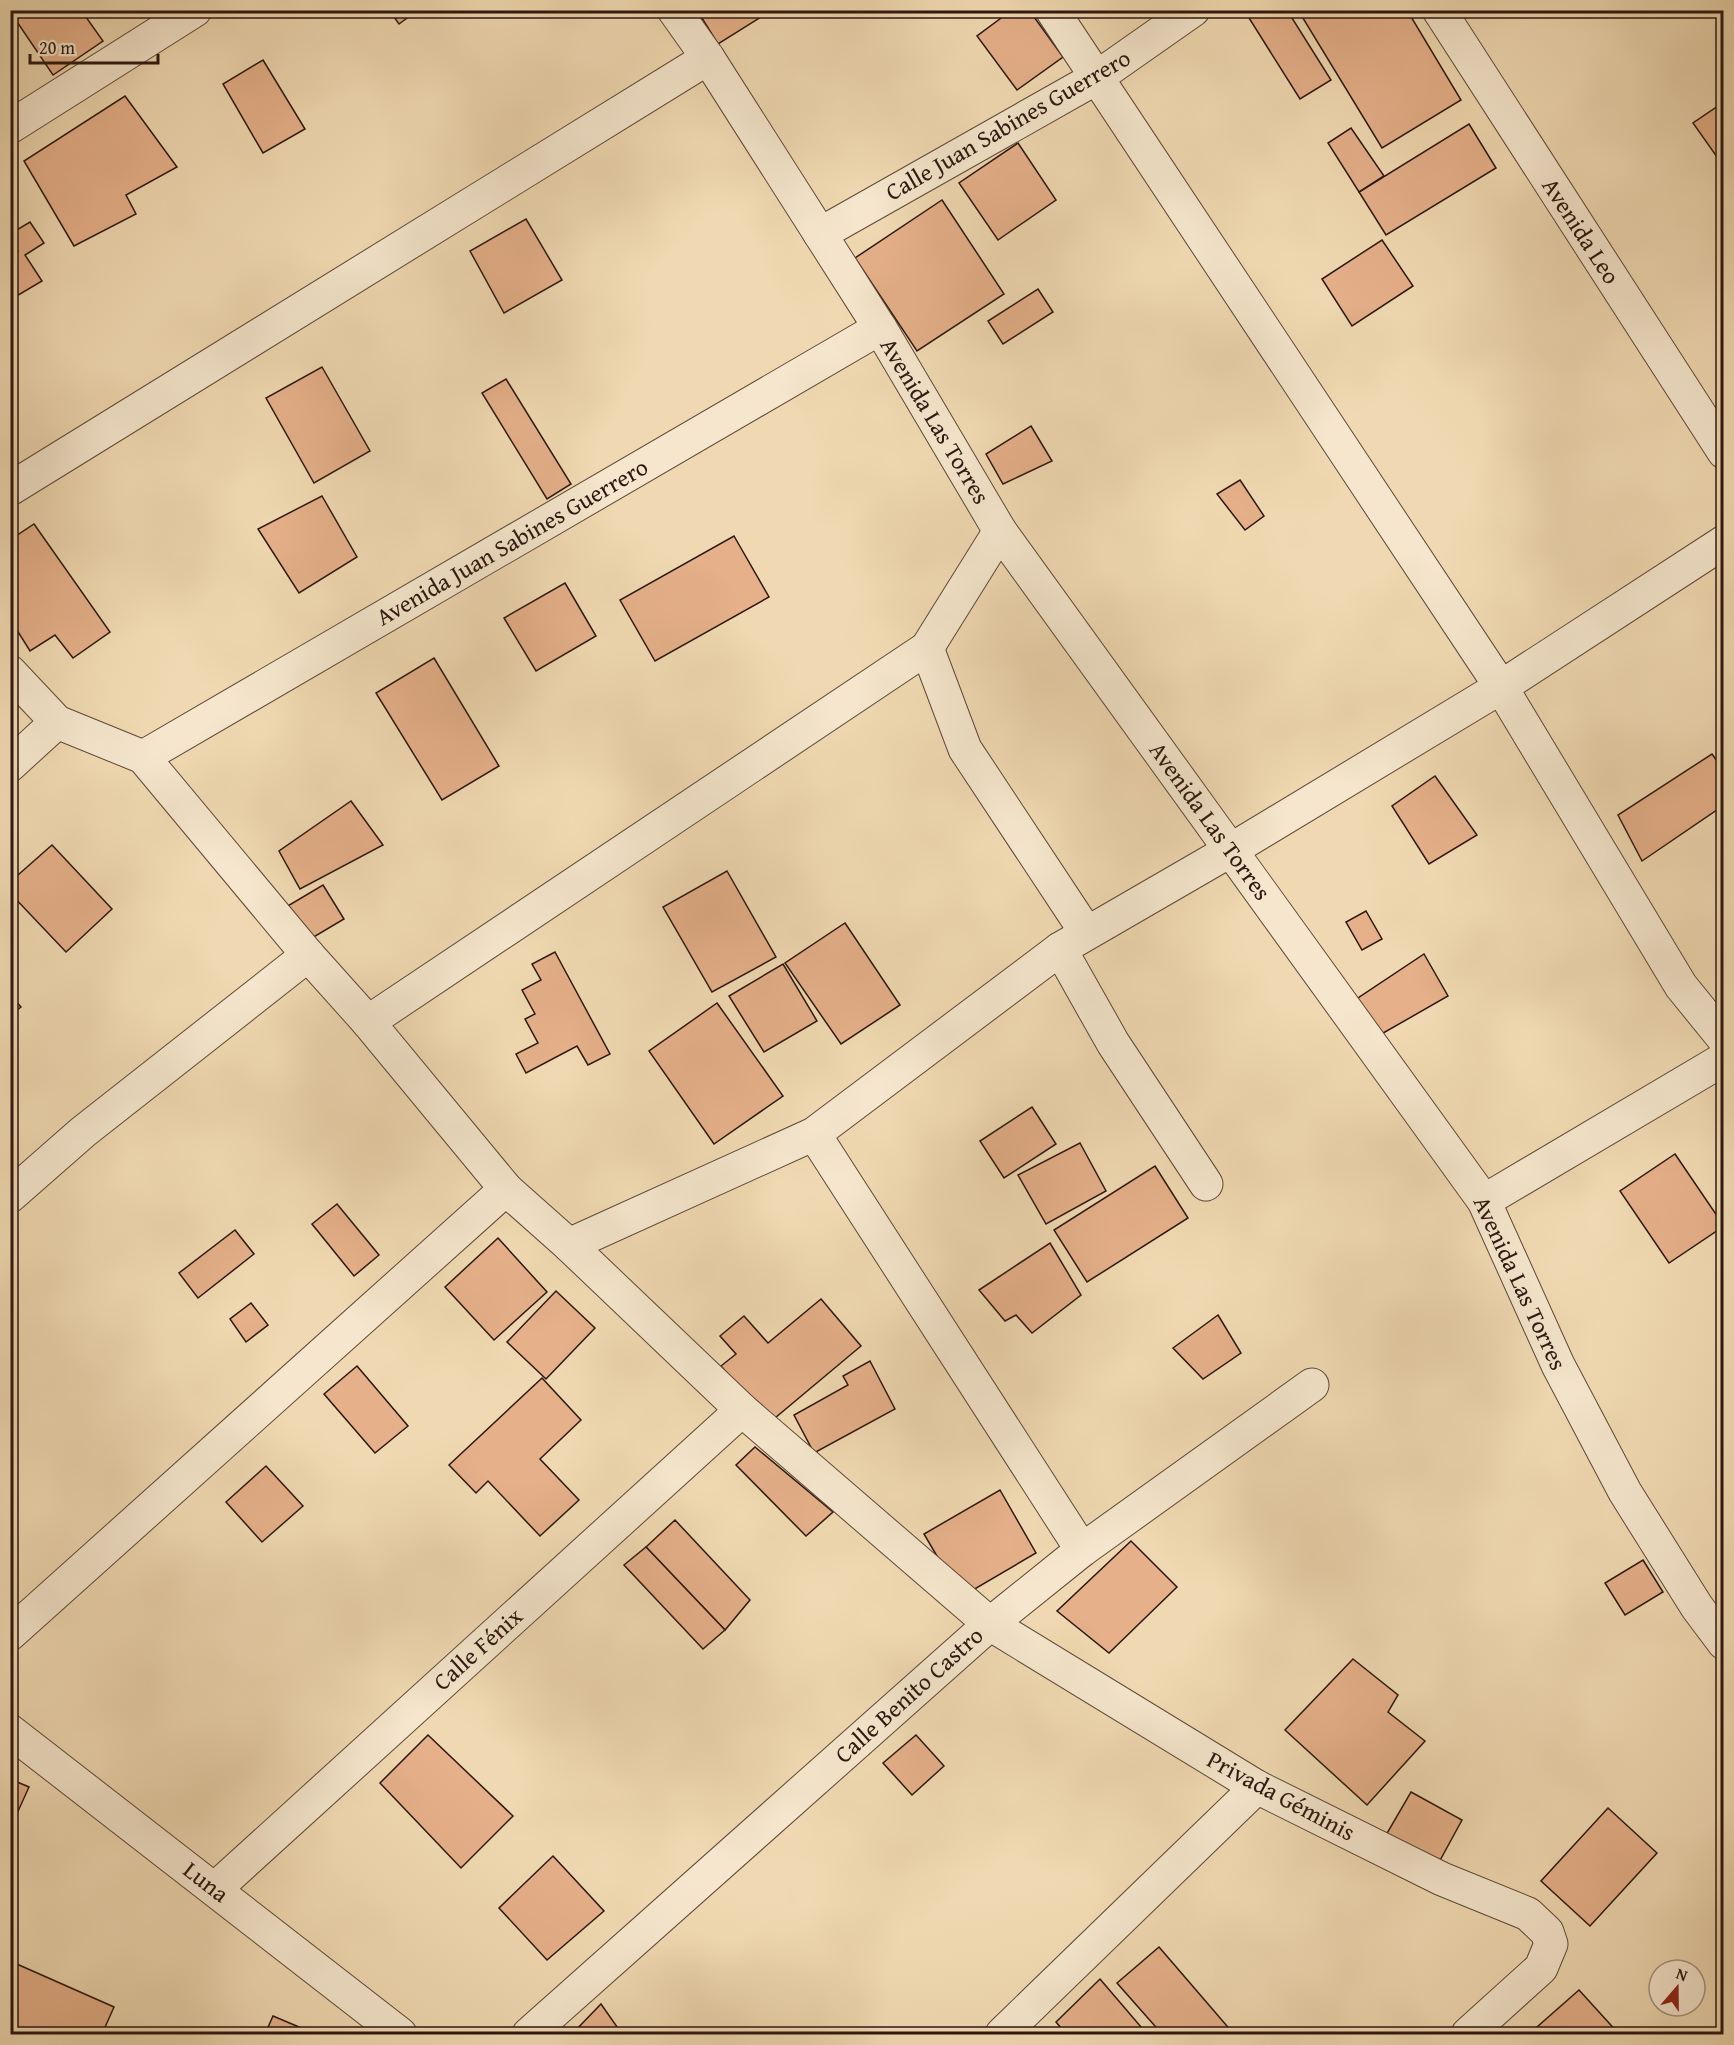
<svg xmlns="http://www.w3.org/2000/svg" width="1734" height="2045" font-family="'Gentium Book Plus',serif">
  <rect width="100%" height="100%" fill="#f0d9b2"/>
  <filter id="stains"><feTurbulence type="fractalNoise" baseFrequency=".00333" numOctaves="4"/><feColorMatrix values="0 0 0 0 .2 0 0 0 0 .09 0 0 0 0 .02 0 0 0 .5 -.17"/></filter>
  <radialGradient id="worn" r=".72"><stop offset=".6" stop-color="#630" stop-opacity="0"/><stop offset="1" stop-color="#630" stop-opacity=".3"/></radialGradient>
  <g fill="#e5b08a" stroke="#2d1710" stroke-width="1.5">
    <path d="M16,10h65l22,31 -50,34 -42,-62z"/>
    <path d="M389,10h29l-19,14z"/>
    <path d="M697,10h75l-54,34z"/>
    <path d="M1012,10h17l34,47 -46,33 -40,-54z"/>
    <path d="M1244,10h43l44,70 -31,19z"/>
    <path d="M1298,10h109l54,90 -79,48z"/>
    <path d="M263,60l42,69 -42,24 -40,-69z"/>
    <path d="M125,96l52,71 -51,28 10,19 -62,32 -50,-85z"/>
    <path d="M1724,102v65l-31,-44z"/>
    <path d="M1469,124l27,44 -110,67 -27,-43z"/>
    <path d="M1351,128l33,48 -25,16 -31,-49z"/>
    <path d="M1018,143l38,57 -58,40 -39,-57z"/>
    <path d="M942,200l62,94 -87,57 -62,-93z"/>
    <path d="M526,219l36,61 -58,33 -34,-62z"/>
    <path d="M30,222l14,21 -19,12 17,26 -32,19v-44l8,-5 -8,-12v-5z"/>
    <path d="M1382,240l31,46 -61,40 -30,-47z"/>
    <path d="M1038,289l15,23 -50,32 -15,-23z"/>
    <path d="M322,367l48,84 -56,32 -48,-85z"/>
    <path d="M506,379l65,105 -24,15 -65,-106z"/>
    <path d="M1031,426l21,35 -49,23 -17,-30z"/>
    <path d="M1240,480l24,36 -19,14 -28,-36z"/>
    <path d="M322,496l35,61 -58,36 -41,-64z"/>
    <path d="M34,524l76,108 -37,26 -18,-23 -25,16 -20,-32v-79z"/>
    <path d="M734,536l35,61 -114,64 -35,-61z"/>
    <path d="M565,583l31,53 -60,35 -32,-53z"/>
    <path d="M434,658l65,108 -57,34 -66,-107z"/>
    <path d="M1712,754l12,17v34l-82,56 -24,-46z"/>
    <path d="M1435,776l42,59 -48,29 -37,-58z"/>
    <path d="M351,801l32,44 -83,44 -21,-38z"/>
    <path d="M52,845l60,64 -46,43 -56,-59v-11z"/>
    <path d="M727,871l49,86 -64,35 -49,-85z"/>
    <path d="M323,885l21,34 -37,22 -21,-34z"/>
    <path d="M1366,911l16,28 -20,11 -16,-28z"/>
    <path d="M845,923l55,82 -59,39 -56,-81z"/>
    <path d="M555,952l55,102 -22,11 -11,-19 -51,27 -10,-19 22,-11 -13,-24 10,-5 -13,-24 19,-10 -9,-16z"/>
    <path d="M1424,954l24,42 -70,40 -26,-34z"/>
    <path d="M783,964l34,57 -53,31 -35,-56z"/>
    <path d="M10,995l11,12 -11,9z"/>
    <path d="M717,1003l66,93 -69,48 -65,-93z"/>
    <path d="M1032,1107l24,37 -52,34 -24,-37z"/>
    <path d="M1080,1143l26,48 -60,33 -28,-49z"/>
    <path d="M1675,1154l49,72 -55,37 -49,-72z"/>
    <path d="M1155,1166l33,52 -101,64 -33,-52z"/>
    <path d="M337,1204l42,51 -25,21 -42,-52z"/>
    <path d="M235,1230l19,24 -56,44 -19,-25z"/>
    <path d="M498,1238l49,54 -53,48 -49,-53z"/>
    <path d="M1050,1243l31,52 -49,38 -16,-18 -11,6 -26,-31z"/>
    <path d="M556,1291l39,37 -49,51 -39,-37z"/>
    <path d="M821,1299l40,47 -92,77 -48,-57 15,-12 -16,-18 24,-20 24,27z"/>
    <path d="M251,1303l17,22 -22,17 -16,-23z"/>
    <path d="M1218,1315l23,38 -38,26 -30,-31z"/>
    <path d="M870,1361l25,48 -81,44 -20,-38 54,-30 -5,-9z"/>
    <path d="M357,1366l51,60 -33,27 -51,-59z"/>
    <path d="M542,1378l39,42 -41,39 39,41 -39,36 -52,-55 -12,12 -27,-28z"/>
    <path d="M755,1447l78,65 -27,24 -70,-71z"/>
    <path d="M266,1466l37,40 -41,36 -36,-40z"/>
    <path d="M1000,1490l36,63 -75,44 -37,-63z"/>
    <path d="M675,1520l75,80 -25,30 -79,-83z"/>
    <path d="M1131,1541l46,46 -68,66 -52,-42z"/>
    <path d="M646,1547l79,83 -22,19 -79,-84z"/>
    <path d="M1643,1560l20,32 -38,23 -20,-32z"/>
    <path d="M1353,1659l45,36 -10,17 37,29 -58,64 -82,-75z"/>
    <path d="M428,1735l85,81 -52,52 -81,-85z"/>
    <path d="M916,1735l28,31 -32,29 -29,-32z"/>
    <path d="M10,1779l19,8 -19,42z"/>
    <path d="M1411,1792l51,28 -24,44 -52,-29z"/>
    <path d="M1608,1808l49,45 -67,73 -49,-45z"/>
    <path d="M553,1856l51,55 -57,49 -48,-52z"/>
    <path d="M1159,1947l74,86 -2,1h-69l-45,-51z"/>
    <path d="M10,1961l104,46 -12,27h-92z"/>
    <path d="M1100,1979l47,55h-81l-10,-12z"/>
    <path d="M1579,1990l40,44h-90z"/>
    <path d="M601,2004l21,30h-50z"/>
    <path d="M273,2016l33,14 -2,4h-39z"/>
  </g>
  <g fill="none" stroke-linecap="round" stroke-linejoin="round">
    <defs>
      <g id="minor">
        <path d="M674,10l34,48 172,270 120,203 484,670 74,164 67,127 72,115 27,36"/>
        <path d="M1052,10l449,677 180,299 43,53"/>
        <path d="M1439,10l285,442"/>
        <path d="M10,127l185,-117"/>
        <path d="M820,234l276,-156 97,-68"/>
        <path d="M10,489l698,-431"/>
        <path d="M927,648l38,101 121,183"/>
        <path d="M10,672l47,50 86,35 165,198 60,67 138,167 63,56 173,165 248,214 267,163 185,92 86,35 19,18 4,12 -10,24 -73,66"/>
        <path d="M143,757l737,-429"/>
        <path d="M10,765l47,-43"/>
        <path d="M1060,949l53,94 93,141"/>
        <path d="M368,1022l559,-374 73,-117"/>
        <path d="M814,1134l268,416"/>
        <path d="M10,1196l73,-64 225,-177"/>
        <path d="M1484,1201l240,-142"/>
        <path d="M569,1245l245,-111 246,-185 171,-99 270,-163 223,-145"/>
        <path d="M10,1634l496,-445"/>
        <path d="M10,1731l390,303"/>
        <path d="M215,1889l527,-479"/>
        <path d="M529,2034l461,-410 92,-74 230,-165"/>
        <path d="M1002,2034l255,-247"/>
      </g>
    </defs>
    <use href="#minor" stroke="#5e4838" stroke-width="35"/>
    <use href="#minor" stroke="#f5e6cd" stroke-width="33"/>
  </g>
  <g text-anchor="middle" stroke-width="4.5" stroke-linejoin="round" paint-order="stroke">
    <g font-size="24" fill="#2d1710" stroke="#f5e6cd">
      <text transform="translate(1008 125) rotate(-30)" y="8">Calle Juan Sabines Guerrero</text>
      <text transform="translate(1581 231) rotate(57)" y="8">Avenida Leo</text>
      <text transform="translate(935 421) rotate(59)" y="8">Avenida Las Torres</text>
      <text transform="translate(512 542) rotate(-30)" y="8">Avenida Juan Sabines Guerrero</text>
      <text transform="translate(1210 821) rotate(54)" y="8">Avenida Las Torres</text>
      <text transform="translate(1520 1283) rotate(65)" y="8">Avenida Las Torres</text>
      <text transform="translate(478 1649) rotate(-42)" y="8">Calle Fénix</text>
      <text transform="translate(909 1695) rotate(-42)" y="8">Calle Benito Castro</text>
      <text transform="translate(1281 1796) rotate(28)" y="8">Privada Géminis</text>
      <text transform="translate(206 1882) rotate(38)" y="8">Luna</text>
    </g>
  </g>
  <rect width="1734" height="2045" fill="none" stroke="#f0d9b2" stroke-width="36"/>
  <rect x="12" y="12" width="1710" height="2021" fill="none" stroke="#2d1710" stroke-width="3"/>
  <rect x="18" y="18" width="1698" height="2009" fill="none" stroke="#2d1710" stroke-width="1.5"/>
  <g transform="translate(1677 1988) rotate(20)"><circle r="28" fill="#f5e6cd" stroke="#a59381" stroke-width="1.5"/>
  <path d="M0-4.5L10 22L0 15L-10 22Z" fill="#8f2418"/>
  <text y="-9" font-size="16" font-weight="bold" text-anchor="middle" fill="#2d1710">N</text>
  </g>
  <path d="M30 54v9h128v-9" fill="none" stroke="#2d1710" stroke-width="3"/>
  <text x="39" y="54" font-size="18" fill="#2d1710" stroke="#f5e6cd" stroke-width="4.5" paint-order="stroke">20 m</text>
  <rect width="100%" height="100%" filter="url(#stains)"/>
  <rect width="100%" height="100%" fill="url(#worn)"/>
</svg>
